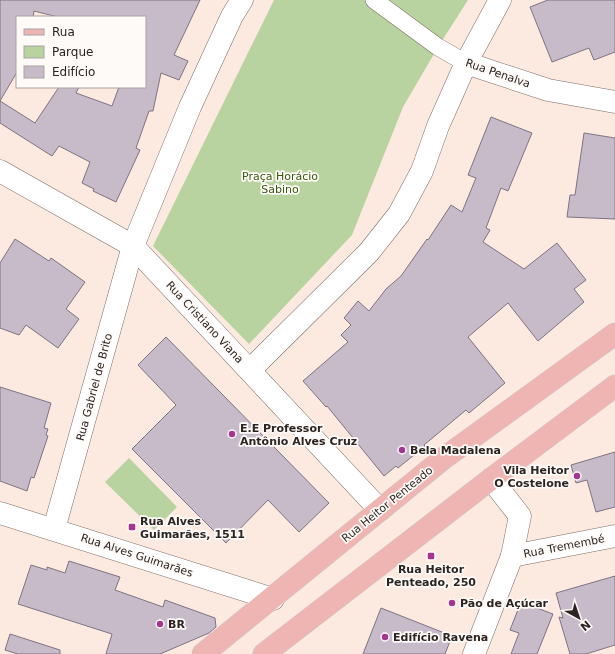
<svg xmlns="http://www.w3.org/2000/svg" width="615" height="654" font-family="'DejaVu Sans',sans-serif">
  <rect width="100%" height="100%" fill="#fce9e0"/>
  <g fill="#b8d3a0">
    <path d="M274,0h194l-30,47 -35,60 -51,128 -103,109 -96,-98z"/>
    <path d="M129,458l48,49 -23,23 -49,-48z"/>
  </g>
  <g fill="#c7bbca" stroke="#7e7381" fill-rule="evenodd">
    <path d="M0,0h200l-26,55 14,6 -9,19 -18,-7 -8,38h-4l-13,37 4,2 -24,52 -23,-11 1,-2 -12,-6 8,-21 -31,-16 -7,10 -52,-33zM34,11l24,6h87v70h-26l-7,19 -36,-13 3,-6h-20l-24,36 -35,-22 17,-29v-55h16z"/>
    <path d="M548,0h67v52l-21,8 -5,-12 -37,14 -22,-55z"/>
    <path d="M491,117l41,16 -24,58 -7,-3 -15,40 4,2 -7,12 41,27 33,-26 29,37 -12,9 10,13 -46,39 -30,-38 -40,34 37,46 -36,30 -3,-3 -42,35 1,1 -27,22 -2,-2 -12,10 -57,-70 -1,1 -23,-26 45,-39 -7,-7 10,-10 -7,-7 14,-17 11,10 17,-22 15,-13 26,-37 1,1 23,-35 11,7 14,-34 -8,-3z"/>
    <path d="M584,133l31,5v81l-48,-2 3,-22h5z"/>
    <path d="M15,239l34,22 2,-3 34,24 -19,27 13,10 -21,29 -32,-23 -7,10 -19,-7v-65z"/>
    <path d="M166,337l163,166 -30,29 -31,-32 -42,43 -94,-94 44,-44 -38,-40z"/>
    <path d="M0,387l51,16 -7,25 4,1 -2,6 2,1 -14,42 -3,-1 -4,14 -27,-10z"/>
    <path d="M615,452v55l-19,5 -9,-32 -11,3 -5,-18z"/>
    <path d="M69,561l51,16 -5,13 48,17 2,-7 50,18 1,9 -7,6 -49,21h-54l6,-20 -94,-30 13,-39 16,5v-3l18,6z"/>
    <path d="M615,576v69l-29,9h-16l-11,-37 4,1 -7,-25z"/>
    <path d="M521,602l32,12 -16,40h-26l8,-21 -9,-3z"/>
    <path d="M381,608l71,28 -7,18h-82z"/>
    <path d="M10,634l50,16v4h-42l-13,-4z"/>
  </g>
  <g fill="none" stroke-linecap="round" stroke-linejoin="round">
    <defs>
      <path id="pedestrian" d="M374,0l64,47 28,16"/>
      <g id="minor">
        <path d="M466,63l82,27 67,12"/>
        <path d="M0,171l133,75 247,264"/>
        <path d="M250,370l119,-118 30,-38 23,-43 16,-45 28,-63 34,-63"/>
        <path d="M0,513l273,86"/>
        <path d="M54,529l79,-283 57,-139 42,-91 10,-16"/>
        <path d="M512,556l103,-20"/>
        <path d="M474,654l38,-98 8,-40 -29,-37"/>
      </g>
      <g id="primary">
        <path d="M203,654l241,-196 171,-124"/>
        <path d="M264,654l227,-175 124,-93"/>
      </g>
    </defs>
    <use href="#pedestrian" stroke="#7c6c64" stroke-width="18"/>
    <use href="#minor" stroke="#7c6c64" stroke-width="23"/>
    <use href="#primary" stroke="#d0cfce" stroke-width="23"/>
    <use href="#pedestrian" stroke="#fff" stroke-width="17"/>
    <use href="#minor" stroke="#fff" stroke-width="22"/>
    <use href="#primary" stroke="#eeb5b3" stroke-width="22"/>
  </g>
  <g fill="#a33593" stroke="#fefaf8" stroke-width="1.5">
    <circle cx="232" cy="434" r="4"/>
    <circle cx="402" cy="450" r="4"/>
    <circle cx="577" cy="476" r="4"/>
    <rect x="128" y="523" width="8" height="8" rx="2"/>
    <rect x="427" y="552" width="8" height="8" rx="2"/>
    <circle cx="452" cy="603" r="4"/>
    <circle cx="160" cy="624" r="4"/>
    <circle cx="385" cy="637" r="4"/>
  </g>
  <g text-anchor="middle" stroke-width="3.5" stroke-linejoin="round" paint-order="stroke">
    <g font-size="11" fill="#2b2421" stroke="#fefaf8">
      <text transform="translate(498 73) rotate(19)" y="4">Rua Penalva</text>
      <text transform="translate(205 322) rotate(47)" y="4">Rua Cristiano Viana</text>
      <text transform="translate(94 387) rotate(-75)" y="4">Rua Gabriel de Brito</text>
      <text transform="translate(387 504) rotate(-39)" y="4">Rua Heitor Penteado</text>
      <text transform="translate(564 546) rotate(-11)" y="4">Rua Tremembé</text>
      <text transform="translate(137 555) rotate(18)" y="4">Rua Alves Guimarães</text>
    </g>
    <g font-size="11" fill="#395811" stroke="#fefaf8">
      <text x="280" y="180">Praça Horácio<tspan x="280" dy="13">Sabino</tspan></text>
    </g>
    <g font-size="11" font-weight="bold" fill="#2b2421" stroke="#fefaf8" text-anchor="start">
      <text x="240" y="432">E.E Professor<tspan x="240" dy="13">Antônio Alves Cruz</tspan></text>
      <text x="410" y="454">Bela Madalena</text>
      <text x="569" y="474" text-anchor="end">Vila Heitor<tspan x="569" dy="13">O Costelone</tspan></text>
      <text x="140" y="525">Rua Alves<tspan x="140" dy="13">Guimarães, 1511</tspan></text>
      <text x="431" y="573" text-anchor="middle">Rua Heitor<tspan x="431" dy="13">Penteado, 250</tspan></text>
      <text x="460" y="607">Pão de Açúcar</text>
      <text x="168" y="628">BR</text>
      <text x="393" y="641">Edifício Ravena</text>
    </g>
  </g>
  <rect x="16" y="16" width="130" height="72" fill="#fefaf8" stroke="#aaa4a2"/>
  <rect x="24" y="29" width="20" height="6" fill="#eeb5b3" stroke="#aaa4a2"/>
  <text x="52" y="36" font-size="12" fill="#2b2421">Rua</text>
  <rect x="24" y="46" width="20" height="12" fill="#b8d3a0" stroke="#aaa4a2"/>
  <text x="52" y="56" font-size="12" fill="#2b2421">Parque</text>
  <rect x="24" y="66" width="20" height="12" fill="#c7bbca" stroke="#aaa4a2"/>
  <text x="52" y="76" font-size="12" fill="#2b2421">Edifício</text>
  <g transform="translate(579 618) rotate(140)" stroke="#fefaf8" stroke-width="3" paint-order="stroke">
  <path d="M0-3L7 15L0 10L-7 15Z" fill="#2b2421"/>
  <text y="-6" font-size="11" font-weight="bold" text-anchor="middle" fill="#2b2421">N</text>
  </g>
</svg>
